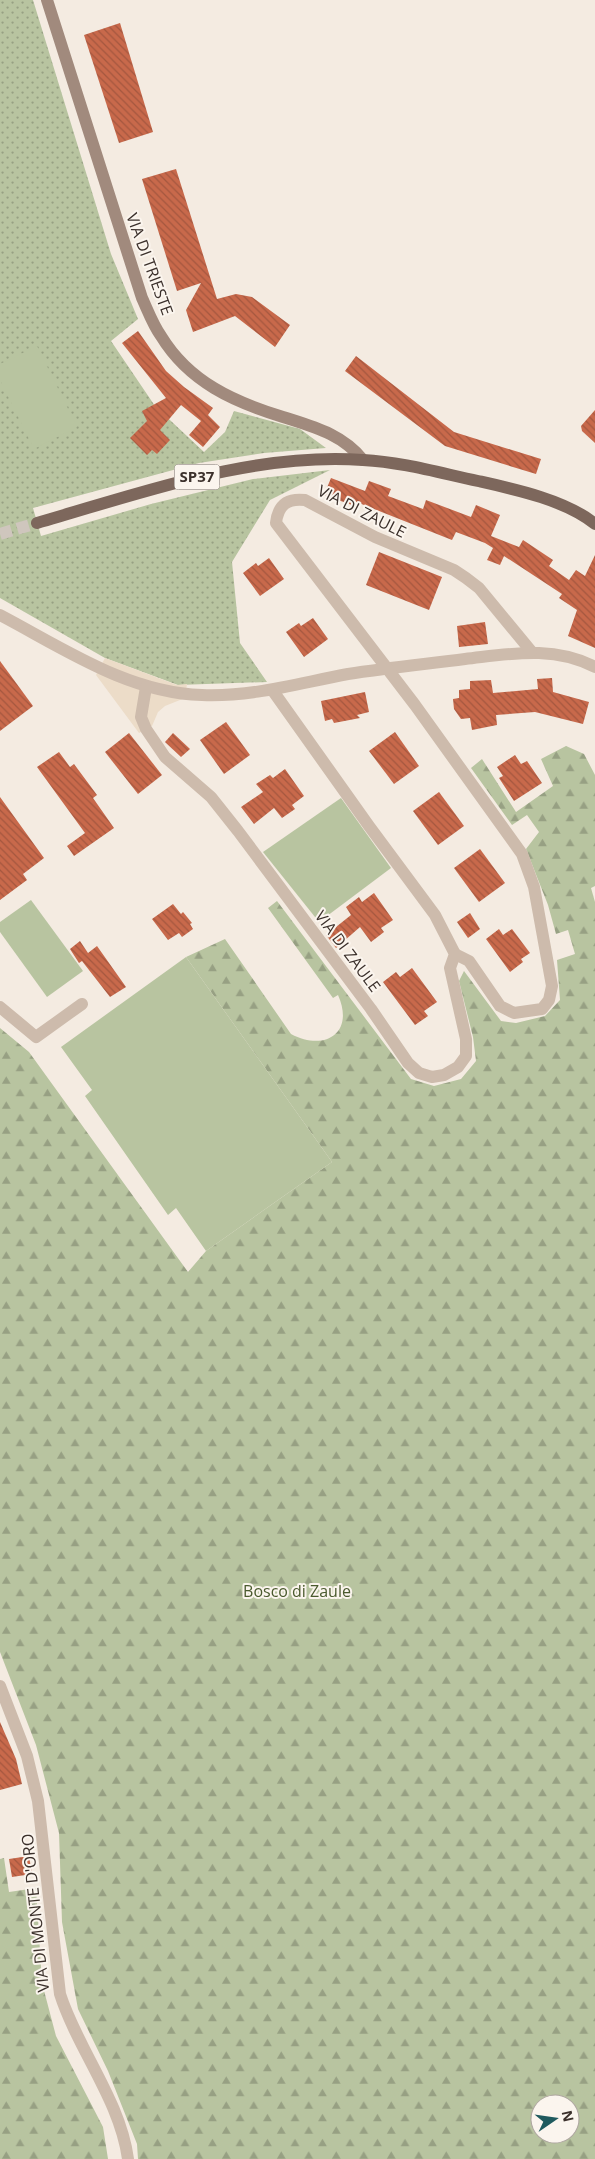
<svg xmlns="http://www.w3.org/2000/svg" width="595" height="2159" font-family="'Open Sans',sans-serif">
  <defs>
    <pattern id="grass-dots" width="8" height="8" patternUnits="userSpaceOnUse" patternTransform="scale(1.25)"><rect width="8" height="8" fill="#b8c4a0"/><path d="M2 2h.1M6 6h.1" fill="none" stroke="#97a083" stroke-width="1.8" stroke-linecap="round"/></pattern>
    <pattern id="forest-firs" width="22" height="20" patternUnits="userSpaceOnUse" patternTransform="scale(1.25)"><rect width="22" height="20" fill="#b8c4a0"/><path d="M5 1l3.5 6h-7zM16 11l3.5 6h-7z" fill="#97a083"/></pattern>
    <pattern id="building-back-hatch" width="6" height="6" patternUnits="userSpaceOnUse" patternTransform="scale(1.25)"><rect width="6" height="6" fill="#c8694b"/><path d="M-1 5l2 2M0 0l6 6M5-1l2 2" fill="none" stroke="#a4573f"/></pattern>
  </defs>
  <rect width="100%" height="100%" fill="#f4ebe1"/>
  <path fill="url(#grass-dots)" d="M0,0h33l78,254 27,65 -27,22 44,65 49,46 21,-20 9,-21 66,18 26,19 -62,5 -65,10 -166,45 8,28 110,-32 102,-25 77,-9 -60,30 -38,62 8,81 27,39 -89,3 -73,-27 -105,-60z"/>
  <g fill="url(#forest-firs)" fill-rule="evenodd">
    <path d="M566,746l18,8 11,21v111l-4,2 4,14v1257h-457l-1,-15 -29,-73 -30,-62 -16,-87 -3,-89 -23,-88 -36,-93v-624l29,24 159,220 18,-21 126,-89 -146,-205 39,-18 66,95c34,18 64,-1 47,-39l-5,3 -65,-90 9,-7 134,178 23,7 27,-7 15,-18 -3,-24 -14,-56 5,-10 37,50 15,2 29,-7 15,-16 -3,-40 18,-6 -7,-24 -12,4 -8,-29 -22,-56 13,-17 -12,-17 -15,10 -41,-57 11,-9 34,53 37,-26 -12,-27zM540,2104h30v30h-30z"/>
    <path d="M4,1858l5,34 27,-4 6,95 14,53 47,91 5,32h-108v-300z"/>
  </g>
  <g fill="#b8c4a0">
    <path d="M37,346l40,81 -43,22 -34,-69v-16z"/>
    <path d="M341,798l50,70 -72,54 -56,-70z"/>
    <path d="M31,900l52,71 -36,26 -47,-65v-10z"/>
    <path d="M186,957l146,205 -126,89 -30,-43 -8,7 -83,-119 7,-6 -31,-43z"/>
  </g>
  <path fill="#ecdcc8" d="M105,658l72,27 10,-1 -2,14 -20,8 -7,6 -6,14 -13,7 -43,-58z"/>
  <g fill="url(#building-back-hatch)">
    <path d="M120,23l33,109 -34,11 -35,-108z"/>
    <path d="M176,169l41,130 19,-5 16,3 38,28 -15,22 -40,-31 -42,16 -7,-22 15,-27 -24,8 -35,-112z"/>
    <path d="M138,331l28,40 18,16 29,21 -5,7 12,12 -17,20 -14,-12 12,-14 -20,-16 -21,25 10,10 -13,14 -5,-4 -5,5 -17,-17 17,-17 -5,-10 24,-13 -44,-55z"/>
    <path d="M356,356l98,76 87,27 -5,15 -91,-28 -100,-75z"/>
    <path d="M595,410v33l-13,-12 -1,-5z"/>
    <path d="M331,478l34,13 4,-10 22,8 -3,7 35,13 3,-9 45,17 5,-12 24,10 -9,21 28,11 4,-7 30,20 -4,6 20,14 7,-10 9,6 10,-21v93l-27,-12 9,-26 -18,-12 3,-4 -58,-38 -4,9 -13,-5 6,-12 -8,-5 -29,-11 -4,8 -98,-39 -2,4 -28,-10z"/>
    <path d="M379,552l63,25 -13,33 -63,-25z"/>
    <path d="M269,558l15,21 -24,17 -17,-23 13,-10 2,3z"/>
    <path d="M313,618l15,21 -24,18 -18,-25 13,-9 2,3z"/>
    <path d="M485,622l3,22 -29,3 -2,-21z"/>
    <path d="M0,661l33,45 -33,25z"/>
    <path d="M552,678l1,14 36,10 -6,22 -48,-12 -39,3 1,10 -25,5 -2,-12 -9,1 -7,-10 -1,-10 6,-1v-8l11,-1v-8l21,-1 2,13 45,-4 -1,-10z"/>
    <path d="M365,692l4,20 -12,3 3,3 -26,5 -2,-4 -7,2 -4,-20z"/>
    <path d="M226,722l24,33 -26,19 -24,-34z"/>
    <path d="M395,732l24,34 -25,18 -25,-33z"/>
    <path d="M129,733l33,42 -24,19 -33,-42z"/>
    <path d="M173,733l17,16 -9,8 -16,-15z"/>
    <path d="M59,752l11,15 4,-3 23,31 -4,3 21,30 -40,28 -7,-10 18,-13 -48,-66z"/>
    <path d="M515,755l6,9 6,-3 15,22 -28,18 -15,-23 4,-2 -6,-9z"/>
    <path d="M285,769l19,27 -12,9 3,4 -13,9 -8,-10 -20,16 -13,-17 22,-15 -7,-8 14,-9 3,3z"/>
    <path d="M439,792l25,34 -26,19 -25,-34z"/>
    <path d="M0,797l44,61 -21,16 4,6 -27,20z"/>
    <path d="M480,849l25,34 -26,19 -25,-34z"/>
    <path d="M374,893l19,27 -12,8 3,4 -13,10 -11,-15 -24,21 -10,-13 25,-20 -5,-8 13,-10 3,5z"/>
    <path d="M173,904l8,10 2,-2 9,11 -2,1 3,5 -11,8 -3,-4 -11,7 -16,-21z"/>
    <path d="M470,913l10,16 -12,9 -11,-16z"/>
    <path d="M499,929l4,6 9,-6 18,24 -9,6 2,3 -13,10 -24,-33z"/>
    <path d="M80,941l8,12 9,-7 29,41 -16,10 -28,-36 -3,2 -9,-14z"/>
    <path d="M412,968l25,34 -13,9 4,5 -13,9 -32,-43 13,-10 4,5z"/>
    <path d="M0,1722l16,37 6,25 -22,6z"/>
    <path d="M29,1856l3,18 -20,3 -3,-18z"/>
  </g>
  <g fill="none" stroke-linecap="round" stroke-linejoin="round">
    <path stroke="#cfc6bd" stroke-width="12" stroke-dasharray="12 6" stroke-linecap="butt" d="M0,534l37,-11"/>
    <g stroke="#cdbbac" stroke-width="12">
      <path d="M0,615c63,33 128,78 202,80 51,2 97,-12 146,-21 39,-6 78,-10 117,-15 45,-5 88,-14 130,8"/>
      <path d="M146,687l-5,30 5,12 19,28 46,40 27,34 133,178 37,54 11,10 13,4 12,-2 14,-8 8,-11v-17l-16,-71 5,-14 -20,-39 -66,-89 -96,-135"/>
      <path d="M455,954l14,7 31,45 14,7 28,-4 7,-9 3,-14 -18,-99 -12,-33 -107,-149 -139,-182c2,-18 11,-25 29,-23l70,37 79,33 12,8 13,10 52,63"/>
      <path d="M0,1007l36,30 46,-33"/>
      <path d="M0,1686l27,70 11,45 22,193c18,56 60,106 68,165"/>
    </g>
    <path stroke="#a18a7d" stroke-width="12" d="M47,0l95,298c6,13 11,27 19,38 28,46 73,66 122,81 31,10 59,17 80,43"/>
    <path stroke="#7d675c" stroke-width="12" d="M37,523c105,-30 215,-71 326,-63 39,2 77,13 115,21 36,8 88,19 117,43"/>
  </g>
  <g text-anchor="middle" stroke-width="4" stroke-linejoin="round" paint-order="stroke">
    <rect fill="#fbf5ee" stroke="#756b66" stroke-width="1" x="174.5" y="464.5" width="45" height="25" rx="4"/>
    <g font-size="15" font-weight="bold" fill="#3b302b">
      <text x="197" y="482">SP37</text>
    </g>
    <g font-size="16" fill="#3b302b" stroke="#fbf5ee">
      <text transform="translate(150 264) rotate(70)" y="6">VIA DI TRIESTE</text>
      <text transform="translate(362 511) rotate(27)" y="6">VIA DI ZAULE</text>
      <text transform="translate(348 951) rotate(53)" y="6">VIA DI ZAULE</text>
      <text transform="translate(35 1913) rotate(-96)" y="6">VIA DI MONTE D'ORO</text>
    </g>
    <g font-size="16" fill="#4a5a2e" stroke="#fbf5ee">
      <text x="297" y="1597">Bosco di Zaule</text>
    </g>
  </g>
  <g transform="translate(555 2119) rotate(77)"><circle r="24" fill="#fbf5ee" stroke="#aea6a0"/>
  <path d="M0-4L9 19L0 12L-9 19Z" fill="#1f5a5e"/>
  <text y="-8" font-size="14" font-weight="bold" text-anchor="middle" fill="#3b302b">N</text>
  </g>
</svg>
